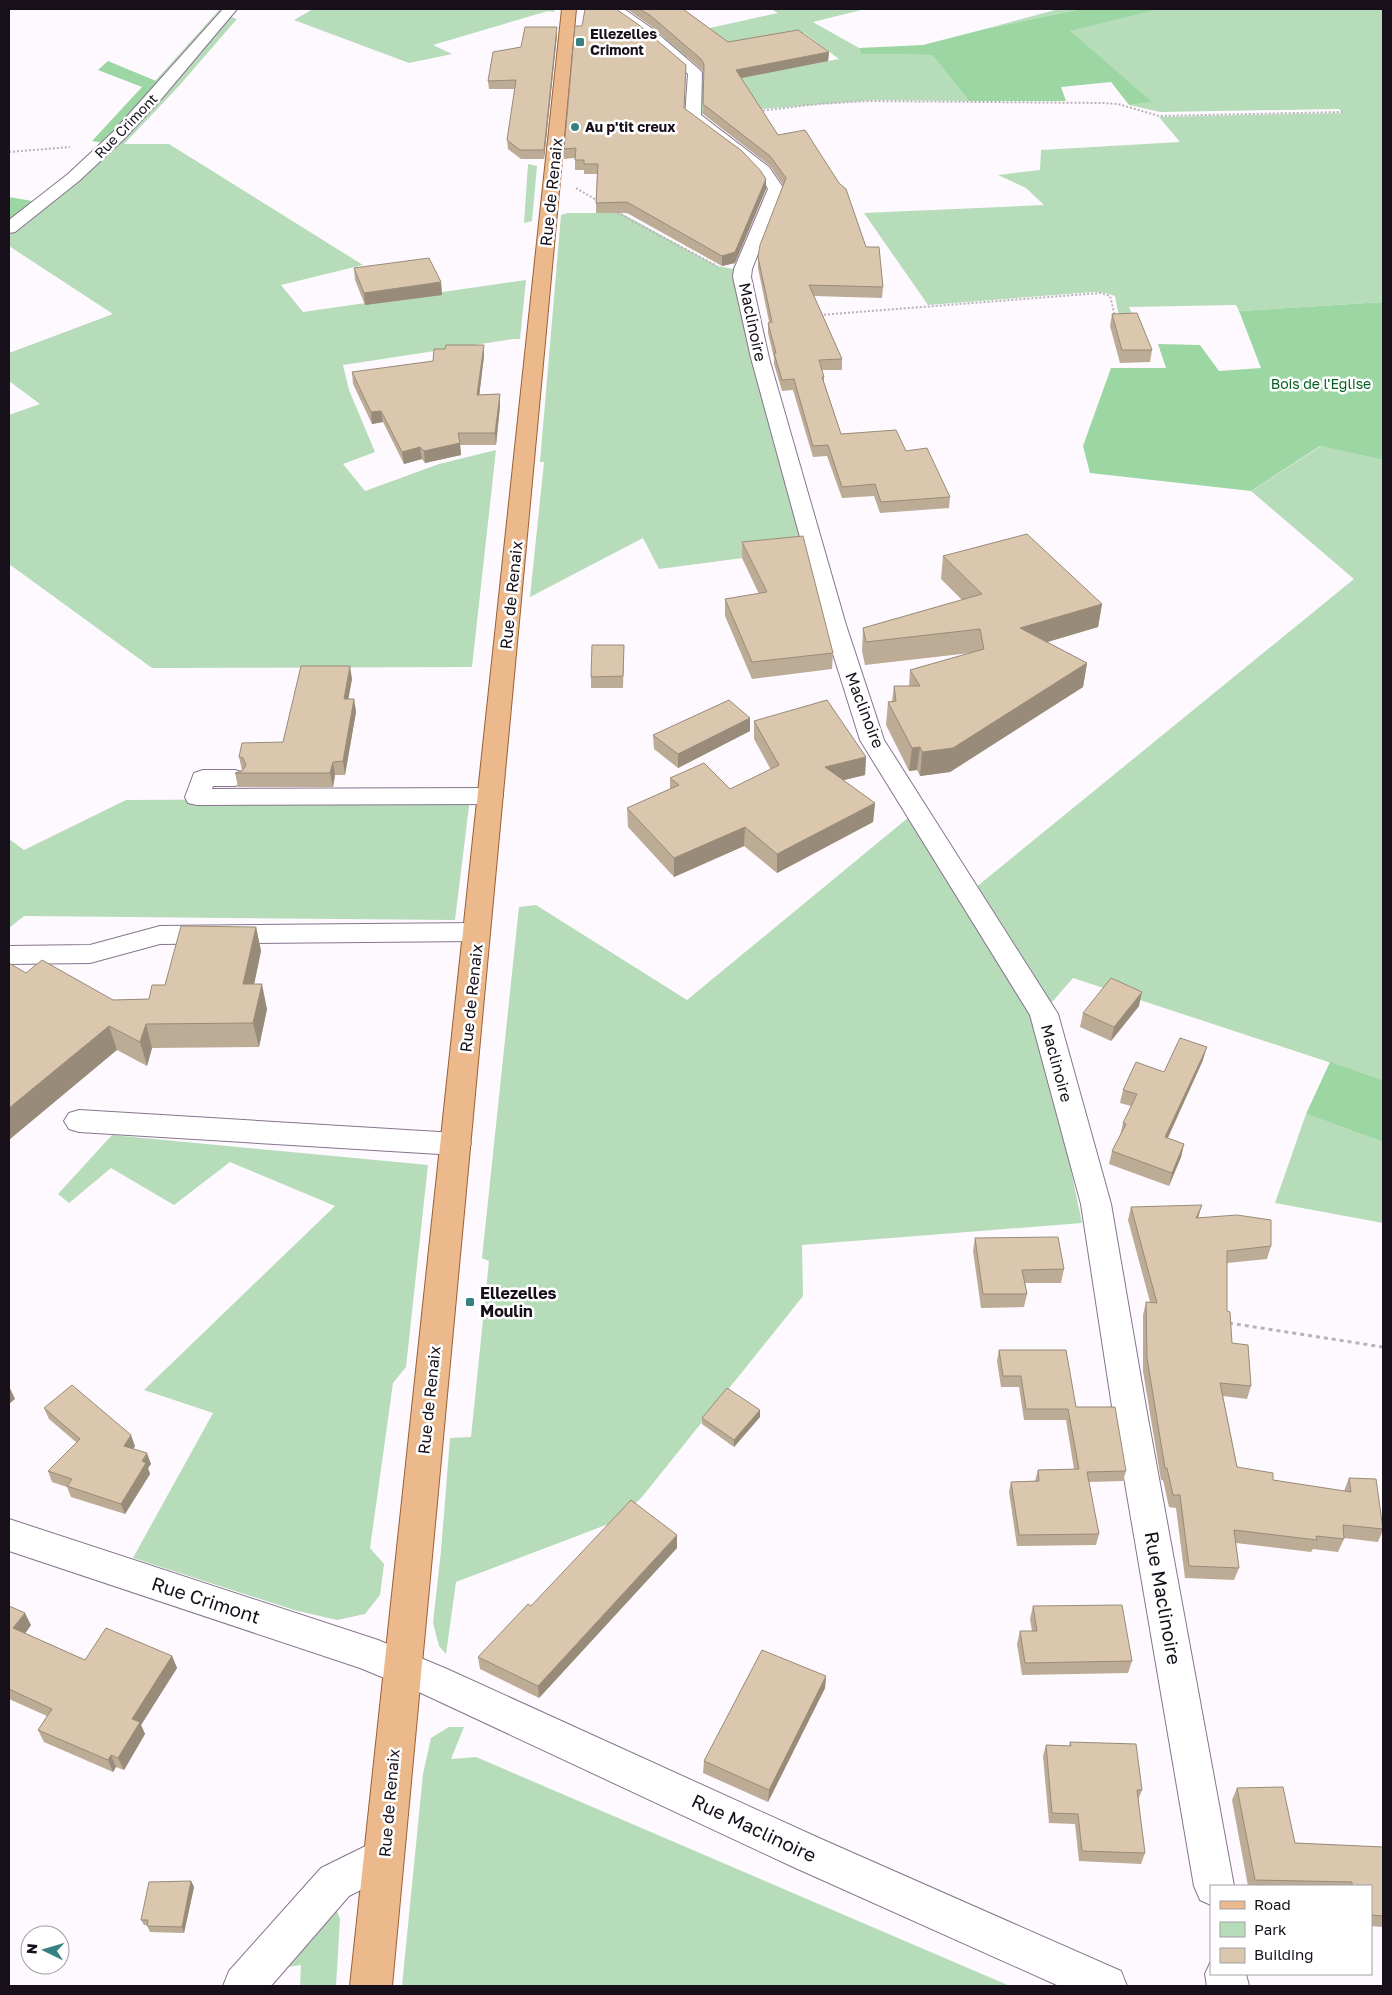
<svg xmlns="http://www.w3.org/2000/svg" width="1392" height="1995" font-family="'Golos Text',sans-serif">
  <rect width="100%" height="100%" fill="#fdf9fe"/>
  <g fill="#b7dcba">
    <path d="M220,9h5l-64,74 -6,-2z"/>
    <path d="M313,9h242l-1,3 -6,-1 -115,34 19,9 -43,9 -115,-43z"/>
    <path d="M771,9h94l-52,13 46,26 2,6 71,1 37,46 -95,-1 -175,14 -2,-29 142,-26 -35,-26 -118,24 -26,-18 118,-26z"/>
    <path d="M1059,9h22l-96,20z"/>
    <path d="M1161,9h222v293l-144,9 -3,-6 -107,2 4,9 -14,1 -4,-21 -10,-3 -11,-1 -166,13 -64,-92 180,-8 -18,-17 -28,-13 42,-5 1,-20 139,-8 -21,-25 184,-4 -4,-4 -179,3 -31,-7 22,-3 -82,-71z"/>
    <path d="M229,16l8,3 -59,68 -54,57h45l194,121 -82,20 22,27 223,-32 -6,59h-7l-170,26 6,25 26,62 -32,12 22,27 74,-27 57,-14 -24,217 -320,1 -143,-104v-149l31,-11 -31,-23v-28l104,-39 -104,-68v-13l32,-24z"/>
    <path d="M528,164l9,2 -5,55 -8,2z"/>
    <path d="M567,213h54l96,53 22,4 72,279 -152,20 -16,-31 -113,59 14,-135h-4l21,-247z"/>
    <path d="M1321,446l62,14v620l-310,-102 -28,32 -75,-118 384,-313 -103,-88z"/>
    <path d="M470,798l-15,122 -431,-4 -15,12v-89l15,11 102,-50z"/>
    <path d="M915,812l115,196 15,37 37,178 -280,22 1,51 -161,201 -23,23 -163,62 -10,72 -7,-8 -6,-23 8,-72 9,-113 21,-1 18,-176 -7,-3 37,-351 17,-2 151,95z"/>
    <path d="M1306,1114l77,28v81l-108,-20z"/>
    <path d="M112,1135l316,30 -22,202 -13,16 -23,165 14,16 -4,31 -15,19 -28,6 -43,-10 -161,-52 80,-145 -69,-23 191,-184 -105,-44 -56,43 -63,-37 -42,35 -11,-9z"/>
    <path d="M449,1727h15l-13,32 25,-2 534,229h-608l21,-212 8,-36z"/>
    <path d="M337,1911l3,8 -4,67h-36l1,-21 -14,2 36,-49z"/>
  </g>
  <g fill="#9cd6a2">
    <path d="M1081,9h80l-91,22 82,71 -23,3 -18,-23 -50,5 5,14h-97l-37,-46 -71,-1 -2,-6 64,-3 62,-16z"/>
    <path d="M108,61l53,22 -57,60 -12,-2 50,-54 -44,-17z"/>
    <path d="M9,197l29,5 -29,19z"/>
    <path d="M1383,302v158l-63,-14 -69,45 -161,-18 -7,-27 28,-78h55l-8,-24 42,1 19,26 42,-3 -22,-57z"/>
    <path d="M1330,1062l53,18v62l-77,-28z"/>
  </g>
  <g fill="none" stroke-linecap="round" stroke-linejoin="round">
    <defs>
      <g id="minor">
        <path d="M223,9h14l-74,88 -39,42 -45,42 -64,51 -6,1v-13l59,-46 45,-42z"/>
        <path d="M608,9h16l26,18 50,43 2,3 -1,42 68,52 15,22 -32,80 -1,8 18,81 77,267 38,115 174,274 53,190 36,209 87,473h-23v19l-11,-5 -6,-14 -81,-473 -32,-209 -51,-189 -170,-275 -36,-115 -73,-267 -18,-81 1,-8 34,-80c-14,-29 -56,-48 -80,-70l-3,-3 3,-42 -48,-41z"/>
        <path d="M203,770h32l9,3 3,5 -3,5 -9,3h-22l-1,3 279,-1 9,2 3,6 -3,6 -9,2 -294,1 -9,-2 -3,-6 9,-24z"/>
        <path d="M477,923l9,3 4,6 -4,6 -9,3 -317,3 -70,19 -81,1v-18l81,-1 70,-19z"/>
        <path d="M79,1110l377,23 10,3 5,8 -5,8 -10,3 -377,-23 -10,-3 -5,-8 5,-8z"/>
        <path d="M9,1519l369,121 69,29 372,169 302,133 6,15h-68l-268,-120 -370,-173 -61,-25 -351,-117z"/>
        <path d="M384,1837l14,6 6,14 -6,14 -49,25 -78,90h-48l6,-15 92,-103z"/>
        <path d="M1211,1961v13h35l3,12h-42l-2,-12z"/>
      </g>
      <path id="major" d="M562,9h14l-184,1977h-42z"/>
    </defs>
    <use href="#minor" stroke="#86758d" stroke-width="2"/>
    <use href="#major" stroke="#996033" stroke-width="2"/>
    <g stroke="#b8b3ba" stroke-width="2" stroke-dasharray="2 2" stroke-linecap="butt">
      <path d="M759,111l59,-7 51,-3 234,2 15,1 41,12 185,-4"/>
      <path d="M9,152l61,-5"/>
      <path d="M576,188l22,13"/>
      <path d="M614,211l103,55"/>
      <path d="M820,315l280,-22 10,3 5,20"/>
    </g>
    <path stroke="#b8b3ba" stroke-width="3" stroke-dasharray="4 4" stroke-linecap="butt" d="M1229,1323l154,24"/>
    <use href="#minor" fill="#fff" fill-rule="evenodd"/>
    <use href="#major" fill="#ecb98d" fill-rule="evenodd"/>
  </g>
  <g fill="#bcab95">
    <path d="M627,9h56l45,33 101,10 -1,9 -87,17 37,57 88,112 17,40 -1,11 -68,-2 28,63v11h-20l2,7v5l17,52 65,17 44,46 -1,11 -69,5 -6,-17 -32,2 -15,-42 -14,1 -20,-67 -11,1 -8,-27v-6l-6,-25v-10l1,-1 -11,-54v-11l25,-72 -13,-19 -67,-52 1,-41 -3,-4 -50,-43z"/>
    <path d="M582,26l104,39 -2,43 82,71v10l-31,74 -13,3 -95,-53h-31v-10l1,-29h-13v-4h-9v-12l-11,1v-10z"/>
    <path d="M557,35l-13,124h-23l-13,-10 -1,-9 8,-51h-26l-1,-8 33,-34z"/>
    <path d="M354,268l87,14 1,13 -77,10 -10,-25z"/>
    <path d="M1112,314l40,36 -2,12 -30,1 -10,-37z"/>
    <path d="M484,356l-5,39 21,-1v12l-4,39h-36l1,10 -36,8 -3,-4 -18,5 -21,-42 -11,2 -19,-40 -1,-12z"/>
    <path d="M742,542l91,111 -1,16 -80,10 -27,-63v-17l34,-5 -17,-36z"/>
    <path d="M943,556l159,48 -4,23 -51,15 40,21 -4,24 -133,85 -30,4 -3,-6 -8,1 -23,-46 2,-23 4,-1 2,-15h15l1,-16 60,-17 -105,12 -3,-14 1,-23 99,-28 -21,-21z"/>
    <path d="M624,657l-1,31h-32v-11z"/>
    <path d="M352,679l-4,20h6l2,13 -11,63h-10l-2,12h-95l-3,-14 7,-3 -3,-13 44,-15z"/>
    <path d="M750,718v13l-72,37 -24,-19 -1,-14z"/>
    <path d="M754,721l112,36 -1,18 -22,5 32,23 -2,19 -96,51 -33,-27 -70,31 -46,-50 -1,-19 43,-19v-11l60,11 41,-19 -17,-31z"/>
    <path d="M256,927l5,24 -7,33 13,25 -8,38 -107,1 -5,18 -30,-16 -91,-77 87,27 36,-1 16,-14z"/>
    <path d="M1139,1006l-28,35 -31,-14 3,-14z"/>
    <path d="M1203,1060l-35,78 16,6 -3,13 -12,29 -60,-22 3,-13 8,-15 3,-13 8,-17 -11,-3 3,-13 41,-18z"/>
    <path d="M1131,1207l67,11 73,28 -4,13 -40,4v48l5,32 19,43 -4,13 -24,-3 14,71 36,13 71,11 5,-13 34,48v4l-5,12 -34,-4v1l-6,13 -25,-3 -2,3 -75,-9 3,25 -5,12 -49,-2 -9,-70 -7,-1 -6,-27h-2l-18,-109v-56l3,-13h4l-22,-82z"/>
    <path d="M975,1238l89,31 -3,14h-36l2,11 -3,13 -43,1 -8,-57z"/>
    <path d="M999,1350l77,57 50,64 -3,10 -34,1 10,52 -3,11 -79,1 -8,-54 2,-10 24,-1 3,-11 36,-1 -8,-49h-42l-5,-33h-18l-4,-26z"/>
    <path d="M44,1408l91,38 -2,3 18,15 -3,4 2,6 -25,40 -54,-17 -4,-10 -15,-5 -4,-11 29,-28 -28,-24z"/>
    <path d="M760,1410v7l-26,30 -32,-23v-6z"/>
    <path d="M677,1548l-138,150 -59,-29 -2,-12 53,-51z"/>
    <path d="M9,1606l22,19 -6,8 60,27 87,-4 5,12 -36,57 4,9 -21,36 -8,-3 -3,5 -69,-30 -6,-12 9,-14 -38,-17z"/>
    <path d="M1033,1606l99,55 -4,12 -106,2 -5,-31 3,-13h12l-2,-12z"/>
    <path d="M826,1676l-1,12 -57,114 -65,-29 1,-12z"/>
    <path d="M1070,1742l72,48 -4,10 7,53 -4,11 -62,-3 -4,-37 -26,-1 -6,-67 3,-11 23,1z"/>
    <path d="M1237,1788l58,55 88,4v80l-12,-1v-40h-123l-16,-86z"/>
    <path d="M191,1881l3,6 -10,46 -34,-1 -3,-7h-3l-3,-5z"/>
  </g>
  <g fill="#998b79">
    <path d="M557,27v8l-13,124v-9z"/>
    <path d="M829,52l-1,9 -92,18v-9z"/>
    <path d="M766,179v10l-31,74 -13,3v-10z"/>
    <path d="M441,282l1,13 -77,10 -1,-12z"/>
    <path d="M484,345v11l-6,50 -1,-11z"/>
    <path d="M500,394v12l-4,39 -1,-12z"/>
    <path d="M381,411l2,11 -11,2 -1,-12z"/>
    <path d="M460,443l1,12 -36,8 -1,-12z"/>
    <path d="M420,447l2,12 -18,5 -2,-12z"/>
    <path d="M1102,604l-4,23 -81,24 3,-23z"/>
    <path d="M1087,663l-4,24 -133,85 -30,4 2,-24z"/>
    <path d="M350,666l2,13 -6,33 -2,-13z"/>
    <path d="M354,699l2,13 -11,63 -2,-14z"/>
    <path d="M750,718v13l-72,37v-14z"/>
    <path d="M920,747l-3,23 -8,1 3,-23z"/>
    <path d="M866,757l-1,18 -41,10 1,-18z"/>
    <path d="M333,762l2,13 -2,12 -3,-14z"/>
    <path d="M875,803l-2,19 -96,51v-19z"/>
    <path d="M745,827l-1,19 -70,31v-19z"/>
    <path d="M256,927l5,24 -12,58 -6,-25z"/>
    <path d="M262,984l5,25 -8,38 -6,-24z"/>
    <path d="M1142,992l-3,14 -28,35 3,-14z"/>
    <path d="M146,1024l6,24 -5,18 -7,-24z"/>
    <path d="M109,1026l8,24 -108,90v-32z"/>
    <path d="M1207,1047l-4,13 -41,90 3,-13z"/>
    <path d="M1184,1144l-3,13 -12,29 3,-13z"/>
    <path d="M1202,1205l-4,13h-2z"/>
    <path d="M9,1386l6,13 -6,5z"/>
    <path d="M760,1410v7l-26,30v-7z"/>
    <path d="M131,1435l4,11 -7,11 -4,-11z"/>
    <path d="M147,1453l4,11 -3,4 2,6 -25,40 -4,-10z"/>
    <path d="M677,1535v13l-138,150 -1,-12z"/>
    <path d="M25,1613l6,12 -11,16 -7,-13z"/>
    <path d="M172,1656l5,12 -36,57 4,9 -21,36 -6,-12 14,-39z"/>
    <path d="M826,1676l-1,12 -57,114 1,-12z"/>
    <path d="M111,1755l5,12 -3,5 -5,-12z"/>
    <path d="M191,1881l3,6 -10,46 -2,-6z"/>
  </g>
  <g fill="#dbc7ad" stroke="#998b79">
    <path d="M585,9h31l23,16 47,40 -2,43 58,43 18,19 6,9 -31,73 -13,4 -95,-54 -31,1 2,-39h-14v-4h-9l1,-12 -12,1 11,-123h7z"/>
    <path d="M640,9h43l45,33 70,-12 31,22 -93,18 42,65 27,-5 34,53 7,6 20,58h13l4,40 -74,-2 33,74 -23,1 5,17h-2l19,57 55,-4 10,21 21,-3 23,49 -69,5 -6,-18 -33,3 -14,-42 -15,1 -19,-67 -12,1 -8,-27h2l-8,-30 4,-1 -14,-65 2,-12 26,-67 -16,-22 -67,-52 1,-40 -3,-5 -50,-43z"/>
    <path d="M525,27h32l-13,123h-24l-13,-10 9,-60 -28,1 5,-29 28,-5z"/>
    <path d="M429,258l12,24 -77,11 -10,-25z"/>
    <path d="M1137,313l15,37h-30l-10,-36z"/>
    <path d="M446,345h38l-7,50 23,-1 -5,39h-37l2,10 -36,8 -4,-4 -18,5 -21,-41 -10,1 -19,-40 81,-11 1,-12h11z"/>
    <path d="M1027,534l75,70 -82,24 67,35 -134,85 -31,4 -2,-5 -8,1 -24,-46 8,-1 -2,-15h26l-10,-16 74,-21 -4,-20 -114,13 -3,-14 119,-34 -39,-38z"/>
    <path d="M803,536l30,117 -81,9 -27,-63 42,-7 -25,-50z"/>
    <path d="M592,645h32l-1,31 -32,1z"/>
    <path d="M301,666h49l-6,33h10l-11,62 -10,1 -3,11h-95l7,-2 4,-6 -3,-7 -4,-1 3,-14 41,-1z"/>
    <path d="M729,700l21,18 -72,36 -25,-19z"/>
    <path d="M827,700l39,57 -41,10 50,36 -98,51 -32,-27 -71,31 -47,-50 52,-23 -9,-7 34,-15 26,26 49,-24 -25,-44z"/>
    <path d="M181,926l75,1 -13,57h19l-9,39 -107,1 -6,18 -31,-16 -100,82v-145l17,10 16,-13 71,40 36,-1 3,-14h13z"/>
    <path d="M1111,978l31,14 -28,35 -31,-14z"/>
    <path d="M1180,1038l27,9 -42,90 19,7 -12,29 -60,-22 14,-27 -3,-1 14,-29 -14,-4 13,-28 28,10z"/>
    <path d="M1202,1205l-6,13 41,-3 34,5v26l-44,5v60l3,1 2,31 16,2 3,41 -31,-3 17,84 36,6v7l78,12 -2,-14 27,1 7,50 -40,-4 1,14 -28,-3 1,4 -83,-10 5,38 -50,-2 -9,-71h-7l-6,-27h-2l-18,-110 -1,-56 11,1 -26,-96z"/>
    <path d="M1058,1237l6,32 -42,1 5,24h-44l-8,-56z"/>
    <path d="M999,1350h67l10,57h39l11,64 -39,1 12,62 -80,1 -8,-53 28,-1 -1,-11 41,-1 -11,-60h-42l-5,-33h-18z"/>
    <path d="M72,1385l59,50 -7,11 23,7 -5,8 4,2 -25,41 -54,-18 5,-7 -24,-8 32,-32 -36,-31z"/>
    <path d="M727,1388l33,22 -26,30 -32,-22z"/>
    <path d="M631,1500l46,35 -139,151 -60,-29 50,-53 3,2z"/>
    <path d="M1122,1605l10,56 -107,2 -5,-32h17l-4,-25z"/>
    <path d="M9,1606l16,7 -12,15 72,32 21,-32 66,28 -40,63 8,3 -22,36 -7,-3 -3,5 -70,-30 14,-21 -43,-20z"/>
    <path d="M762,1650l64,26 -57,114 -65,-29z"/>
    <path d="M1070,1742l66,2 6,46h-5l8,63 -63,-2 -4,-37 -26,-1 -6,-68 25,1z"/>
    <path d="M1283,1787l12,56 88,4v69l-12,-1v-29h-19v-4l-97,-2 -18,-92z"/>
    <path d="M191,1881l-9,46 -35,-1 1,-6h-7l8,-38z"/>
  </g>
  <g fill="#378082" stroke="#fff" stroke-width="2">
    <rect x="575" y="37" width="10" height="10" rx="2.5"/>
    <circle cx="575" cy="127" r="5"/>
    <rect x="465" y="1297" width="10" height="10" rx="2.5"/>
  </g>
  <g text-anchor="middle" stroke-width="5" stroke-linejoin="round" paint-order="stroke">
    <g font-size="14" font-weight="bold" fill="#17101a" stroke="#fff" text-anchor="start">
      <text x="590" y="39">Ellezelles<tspan x="590" dy="16">Crimont</tspan></text>
      <text x="585" y="132">Au p'tit creux</text>
    </g>
    <g font-size="14" fill="#17101a" stroke="#fff">
      <text transform="translate(126 126) rotate(-46)" y="5">Rue Crimont</text>
    </g>
    <g font-size="14" fill="#045f21" stroke="#fff">
      <text x="1321" y="389">Bois de l'Eglise</text>
    </g>
    <g font-size="16" fill="#17101a" stroke="#fff">
      <text transform="translate(551 192) rotate(-84)" y="6">Rue de Renaix</text>
      <text transform="translate(753 322) rotate(78)" y="6">Maclinoire</text>
      <text transform="translate(511 595) rotate(-84)" y="6">Rue de Renaix</text>
      <text transform="translate(865 710) rotate(69)" y="6">Maclinoire</text>
      <text transform="translate(471 998) rotate(-84)" y="6">Rue de Renaix</text>
      <text transform="translate(1057 1063) rotate(75)" y="6">Maclinoire</text>
      <text transform="translate(429 1400) rotate(-84)" y="6">Rue de Renaix</text>
      <text transform="translate(389 1803) rotate(-85)" y="6">Rue de Renaix</text>
    </g>
    <g font-size="16" font-weight="bold" fill="#17101a" stroke="#fff" text-anchor="start">
      <text x="480" y="1299">Ellezelles<tspan x="480" dy="18">Moulin</tspan></text>
    </g>
    <g font-size="19" fill="#17101a" stroke="#fff">
      <text transform="translate(1163 1598) rotate(80)" y="7">Rue Maclinoire</text>
      <text transform="translate(206 1600) rotate(18)" y="7">Rue Crimont</text>
      <text transform="translate(754 1828) rotate(25)" y="7">Rue Maclinoire</text>
    </g>
  </g>
  <rect width="1392" height="1995" fill="none" stroke="#17101a" stroke-width="20"/>
  <rect x="1210" y="1885" width="162" height="90" fill="#ffffff" stroke="#a29fa3"/>
  <rect x="1220" y="1901" width="25" height="8" fill="#ecb98d" stroke="#a29fa3"/>
  <text x="1254" y="1910" font-size="15" fill="#17101a">Road</text>
  <rect x="1220" y="1922" width="25" height="15" fill="#b7dcba" stroke="#a29fa3"/>
  <text x="1254" y="1935" font-size="15" fill="#17101a">Park</text>
  <rect x="1220" y="1948" width="25" height="15" fill="#dbc7ad" stroke="#a29fa3"/>
  <text x="1254" y="1960" font-size="15" fill="#17101a">Building</text>
  <g transform="translate(45 1950) rotate(275)"><circle r="24" fill="#ffffff" stroke="#a29fa3"/>
  <path d="M0-4L9 19L0 12L-9 19Z" fill="#378082"/>
  <text y="-8" font-size="14" font-weight="bold" text-anchor="middle" fill="#17101a">N</text>
  </g>
</svg>
